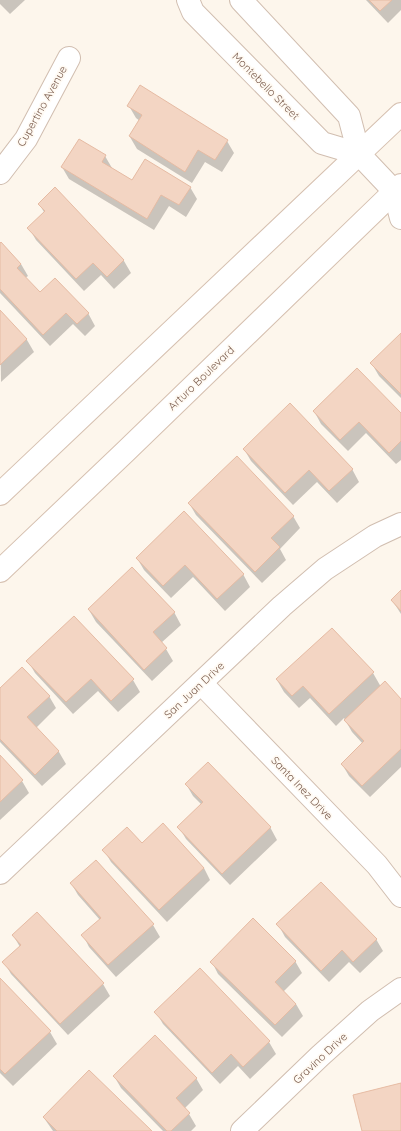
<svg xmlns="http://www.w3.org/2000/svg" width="401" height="1131" font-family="Quicksand,sans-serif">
  <rect width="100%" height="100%" fill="#fdf6ec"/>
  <g fill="#0003">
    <path d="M0,0h25l-15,14 -10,-10z"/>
    <path d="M366,0h35v10l-13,13z"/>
    <path d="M129,106l98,35 7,12 -12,19 -17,-10 -13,21 -55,-34 -7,-12 10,-16 -4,-3z"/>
    <path d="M105,156l7,12 -1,1 21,12 58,6 7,12 -11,18 -17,-11 -15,24 -85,-51 -7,-12z"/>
    <path d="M55,189l69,72 7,12 -17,16 -13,-14 -17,16 -48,-51 -7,-12 15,-16 -5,-8z"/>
    <path d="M0,245l21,19 7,12 -3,2 15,16 48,19 7,13 -10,10 -12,-12 -23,22 -50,-53z"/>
    <path d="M0,311l27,29 7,12 -33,30z"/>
    <path d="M401,334v64l-22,-22 -7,-12z"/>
    <path d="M314,411l87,3v46l-5,4 -30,-31 -18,18 -27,-27z"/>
    <path d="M244,449l108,20 7,13 -22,21 -20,-21 -24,23 -42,-44z"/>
    <path d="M189,503l104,13 7,12 -20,21 6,11 -24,23 -66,-68z"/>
    <path d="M184,512l59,62 7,13 -25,24 -32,-34 -22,21 -27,-28 -7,-12z"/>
    <path d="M401,592v22l-9,-14z"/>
    <path d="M89,610l85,2 7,13 -20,18 5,6 7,12 -21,20 -56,-59z"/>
    <path d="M28,661l105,19 7,12 -22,20 -20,-21 -25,23 -38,-41z"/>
    <path d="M373,673l8,14 20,13v67l-31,30 -21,-21 -7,-12 21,-20 -11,-12 -8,-14 -8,8 -26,-28 -11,10 -15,-16 -7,-12z"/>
    <path d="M0,690l49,6 7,12 -20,20 23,24 7,12 -24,22 -42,-44z"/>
    <path d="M0,757l22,24 7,12 -29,27z"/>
    <path d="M186,784l84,43 7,13 -47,45 -44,-46 -7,-12 23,-22 -9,-9z"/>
    <path d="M141,844l63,24 6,12 -43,42 -56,-60 -7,-12z"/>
    <path d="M96,861l57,64 7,12 -44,40 -27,-30 -6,-12 17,-15 -22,-25 -7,-12z"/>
    <path d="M278,924l98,15 7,12 -23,22 -11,-11 -20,20 -44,-45z"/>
    <path d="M13,935l90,49 7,12 -42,39 -57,-61 -7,-12 16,-15z"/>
    <path d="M295,961l7,12 -19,19 13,12 7,12 -21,21 -64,-63 -6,-12z"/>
    <path d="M0,979l50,53 7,12 -44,42 -13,-13z"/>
    <path d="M156,1012l113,30 7,12 -26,25 -12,-13 -18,18 -57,-60z"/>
    <path d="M114,1076l82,2 7,12 -19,19 5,5 7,12 -5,5h-28l-42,-43z"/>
    <path d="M44,1118l106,13h-97z"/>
  </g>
  <g fill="#f3d5c3" stroke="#e6bba3">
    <path d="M369,0h23l-12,11z"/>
    <path d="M140,85l88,55 -13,20 -17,-10 -13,22 -56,-36 13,-21 -15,-9z"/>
    <path d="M79,139l27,16 -4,7 30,18 13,-21 46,28 -12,18 -18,-10 -14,24 -86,-52z"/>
    <path d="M55,187l69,73 -17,17 -14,-14 -17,16 -49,-51 18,-17 -7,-7z"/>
    <path d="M1,242l20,22 -4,4 23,24 15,-14 34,35 -12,11 -11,-11 -23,22 -43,-46v-46z"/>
    <path d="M0,310l27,29 -27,26z"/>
    <path d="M401,333v61l-31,-31z"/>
    <path d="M357,368l44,45v28l-12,12 -30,-31 -19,18 -27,-29z"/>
    <path d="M290,403l63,66 -24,22 -20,-21 -24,23 -42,-44z"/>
    <path d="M237,456l57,60 -23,22 9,9 -25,25 -67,-69z"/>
    <path d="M184,511l60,63 -27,25 -32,-34 -22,21 -27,-28z"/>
    <path d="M132,567l43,45 -22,20 14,16 -23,22 -56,-61z"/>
    <path d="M401,590v21l-10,-11z"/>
    <path d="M74,616l60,63 -23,22 -20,-22 -25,23 -40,-41z"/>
    <path d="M332,628l42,44 -45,42 -26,-28 -11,10 -16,-17z"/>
    <path d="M22,667l28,29 -23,21 32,34 -24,24 -35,-36v-51z"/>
    <path d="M385,681l16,18v50l-39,37 -21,-22 23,-23 -20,-21z"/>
    <path d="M0,755l23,25 -23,22z"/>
    <path d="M208,762l63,65 -49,47 -45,-47 26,-25 -18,-18z"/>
    <path d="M163,823l41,45 -45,42 -57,-60 25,-23 15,16z"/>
    <path d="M96,860l58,64 -46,41 -27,-30 20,-17 -31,-35z"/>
    <path d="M321,882l56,57 -24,23 -11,-12 -21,21 -45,-47z"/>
    <path d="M37,912l67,71 -44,41 -58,-62 19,-17 -9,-10z"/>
    <path d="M253,918l43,43 -21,21 21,22 -21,21 -65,-63z"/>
    <path d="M200,968l70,73 -27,26 -12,-13 -19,19 -58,-61z"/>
    <path d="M0,978l51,53 -46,43 -5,-5z"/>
    <path d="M155,1035l42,43 -21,20 14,15 -19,18h-4l-54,-55z"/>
    <path d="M89,1070l63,61h-95l-14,-14z"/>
    <path d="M401,1083v48h-39l-9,-36z"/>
  </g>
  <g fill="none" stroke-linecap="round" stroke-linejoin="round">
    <defs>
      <g id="street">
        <path d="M188,0l5,12 129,131 37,11"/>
        <path d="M241,0l108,116 10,38 35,37 7,2"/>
        <path d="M0,173l26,-34 43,-81"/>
        <path d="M394,191l7,27"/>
        <path d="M201,683l176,182 24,31"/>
        <path d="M0,873l282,-267 43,-37 50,-33 26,-12"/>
        <path d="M242,1131l78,-75 50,-45 31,-22"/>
      </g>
      <g id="secondary">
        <path d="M0,494l401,-380"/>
        <path d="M0,571l125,-119 276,-267"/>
      </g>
    </defs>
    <use href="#street" stroke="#d1beb0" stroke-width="24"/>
    <use href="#secondary" stroke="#d6c0b0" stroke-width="24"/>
    <use href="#street" stroke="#fff" stroke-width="22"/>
    <use href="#secondary" stroke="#fff" stroke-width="22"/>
  </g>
  <g text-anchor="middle" stroke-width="3.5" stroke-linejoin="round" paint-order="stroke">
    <g font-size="11" fill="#7a5c4d" stroke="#fffaf3">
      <text transform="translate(266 86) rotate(45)" y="4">Montebello Street</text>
      <text transform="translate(42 106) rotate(-61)" y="4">Cupertino Avenue</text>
      <text transform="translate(201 378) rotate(-44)" y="4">Arturo Boulevard</text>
      <text transform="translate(194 690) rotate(-43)" y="4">San Juan Drive</text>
      <text transform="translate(302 788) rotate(46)" y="4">Santa Inez Drive</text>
      <text transform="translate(320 1058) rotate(-43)" y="4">Gravino Drive</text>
    </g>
  </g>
</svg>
